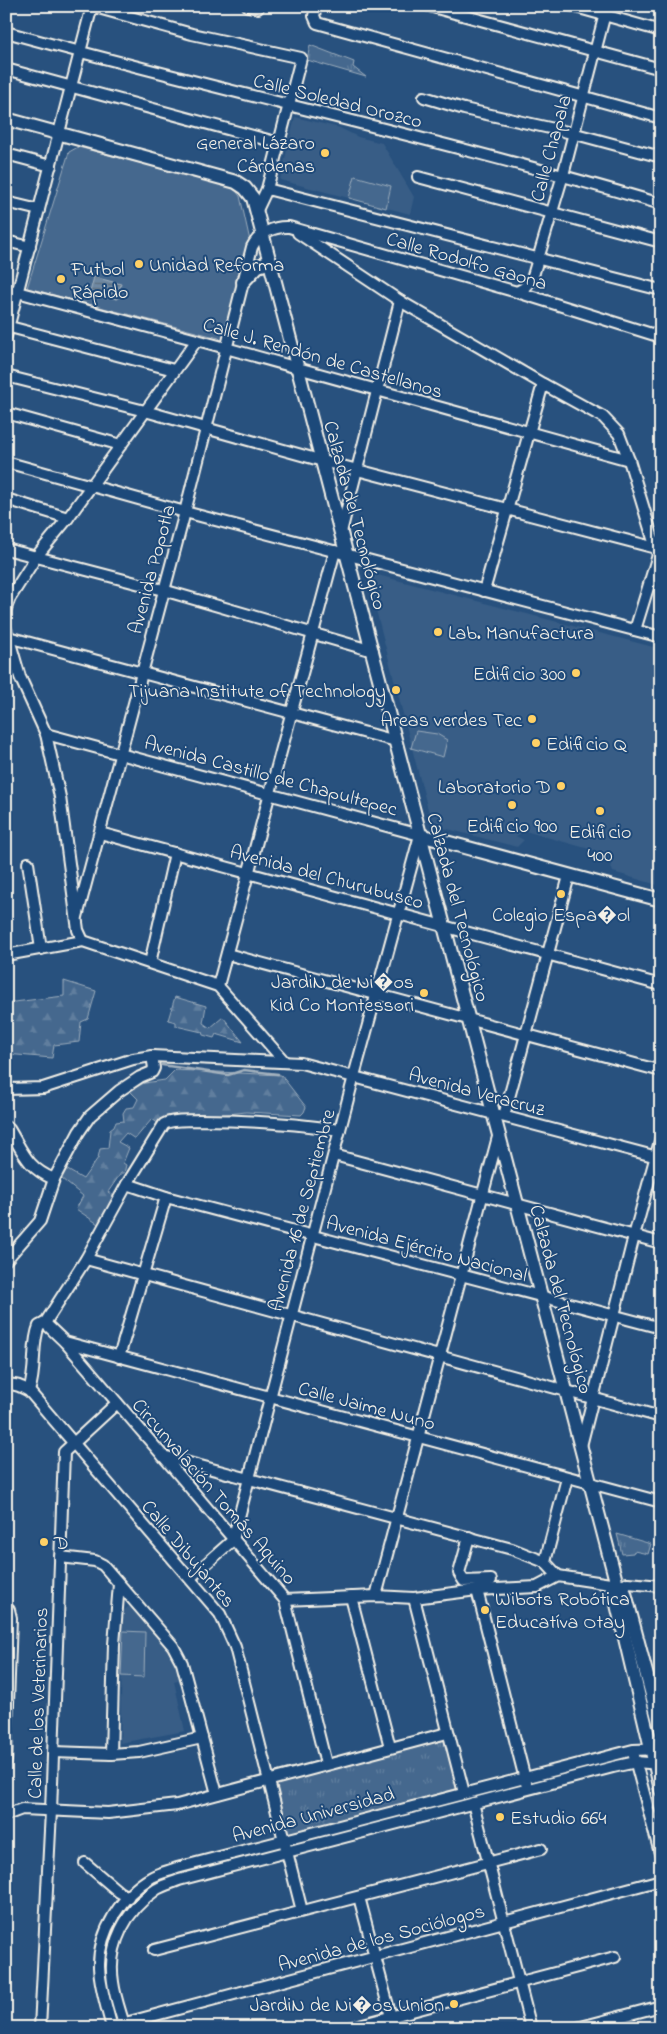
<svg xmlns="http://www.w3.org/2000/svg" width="667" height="2034" font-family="'Indie Flower',sans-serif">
  <defs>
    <pattern id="grass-tufts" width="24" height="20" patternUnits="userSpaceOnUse" patternTransform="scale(1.25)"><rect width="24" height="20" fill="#45688e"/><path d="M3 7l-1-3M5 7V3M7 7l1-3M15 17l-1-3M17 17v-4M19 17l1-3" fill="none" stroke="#607e9e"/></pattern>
    <pattern id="forest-firs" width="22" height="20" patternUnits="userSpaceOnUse" patternTransform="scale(1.25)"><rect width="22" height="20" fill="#45688e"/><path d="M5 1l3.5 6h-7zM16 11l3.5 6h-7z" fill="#607e9e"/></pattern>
    <pattern id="water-rules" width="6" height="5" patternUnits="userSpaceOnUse" patternTransform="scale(1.25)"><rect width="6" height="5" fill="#6e88a2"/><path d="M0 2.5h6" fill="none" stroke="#5f6e7d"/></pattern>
  </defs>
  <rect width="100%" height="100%" fill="#28517e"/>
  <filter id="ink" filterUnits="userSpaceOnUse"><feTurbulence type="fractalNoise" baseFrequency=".02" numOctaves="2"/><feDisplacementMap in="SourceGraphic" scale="10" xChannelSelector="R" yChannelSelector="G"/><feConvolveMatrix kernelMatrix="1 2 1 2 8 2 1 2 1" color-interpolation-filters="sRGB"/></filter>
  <g filter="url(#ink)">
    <g fill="#375d86">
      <path d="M295,117l45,11 18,9 24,6 32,54 -4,17 -130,-34z"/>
      <path d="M366,572l295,77v237l-48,-14 -6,-18 -82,-23 -9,5 8,4 -7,7 -85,-22z"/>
      <path d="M128,1607l4,1 34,38 13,22 3,11 -8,2 11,50 -65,12 3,-132z"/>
    </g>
    <g fill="url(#grass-tufts)" stroke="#9cacbb">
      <path d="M310,45l44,17 -1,5 13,10 -59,-17z"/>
      <path d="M617,1534l34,10 -3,10 -14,-3 -1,2 -11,1z"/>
      <path d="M445,1737l14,51 -174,47 -14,-51z"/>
    </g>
    <g fill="url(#forest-firs)" stroke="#9cacbb">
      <path d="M64,981l32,10 -8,28 -7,3 -2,20 -25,3 -2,13 -46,-4v-51l58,-7z"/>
      <path d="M175,997l31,9 -3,17 7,5 13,-11 20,25 -27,-8 -2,4 -11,-3 -1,-3 -26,-6v-4l-8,-2z"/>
      <path d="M175,1070l106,5 25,32 -2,5 -3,3 -55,-3 -37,4 -46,11 -11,-8 -17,20 -9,-6 -8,9 11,6 -6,15 3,2 -2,8h-3l-13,19 9,6 -16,28 -25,-17 7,-13 -21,-17 -2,-6 4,-5 19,11 15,-21 2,-9 8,-1 2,-18 4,-3 2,-5 8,-1 -1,-8 3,-5 8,-1 4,-8 -8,-8 14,-8 21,-3z"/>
    </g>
    <g fill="#45688e" stroke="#9cacbb">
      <path d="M78,147l155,40 7,9 10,45 -27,101 -4,-4 -192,-50 42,-136z"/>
      <path d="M355,176l36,10 -5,22 -37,-10z"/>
      <path d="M416,731l21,3 10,6 -4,17 -32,-9z"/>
      <path d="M123,1631l22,1 -1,45 -23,-1z"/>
    </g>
    <path fill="url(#water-rules)" stroke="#a4b2be" d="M94,277l27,7 -4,15 -27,-7z"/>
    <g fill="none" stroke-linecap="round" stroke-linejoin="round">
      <g stroke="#a4b2be" stroke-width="2.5">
        <path d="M162,1065l66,10 16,-5 34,4"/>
        <path d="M12,1094h28l6,-2"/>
      </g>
      <defs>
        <g id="minor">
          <path d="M91,6l101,28 109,24 -34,131 -10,21"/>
          <path d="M248,6l10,2"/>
          <path d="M316,6l-2,10 3,7 344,95"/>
          <path d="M429,6l232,63"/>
          <path d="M572,6l89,25"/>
          <path d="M6,32c218,60 439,108 655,172"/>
          <path d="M6,69l273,74"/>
          <path d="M424,97l40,12 108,24 89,24"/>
          <path d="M6,154l45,12"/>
          <path d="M418,177l243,65"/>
          <path d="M267,189l394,101"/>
          <path d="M6,202l33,8"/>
          <path d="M298,233l102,68 143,83 60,33 16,17 10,26 32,105"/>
          <path d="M6,241l24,6"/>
          <path d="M6,289l191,51 432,120"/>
          <path d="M517,292l7,-4 8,-9 31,-104 44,-169"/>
          <path d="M6,326l168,44"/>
          <path d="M6,336l86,-330"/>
          <path d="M6,376l139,35 178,50 333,87"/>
          <path d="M6,413l115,32"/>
          <path d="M6,462l179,50 476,125"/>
          <path d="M6,499l62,19"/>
          <path d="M341,532l59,-231"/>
          <path d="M6,549l157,41 210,61"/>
          <path d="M484,591l59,-207"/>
          <path d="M6,608l4,-10 26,-41 32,-39 129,-178"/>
          <path d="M6,629l14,48 26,57 14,63 18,133 5,11"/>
          <path d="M635,630l23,-75"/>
          <path d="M8,637l388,104"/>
          <path d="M46,734l374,101 -66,241 -121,464 -43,38"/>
          <path d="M100,833l561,152"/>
          <path d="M28,863l13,86"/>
          <path d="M77,917l108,-405 67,-265c7,-14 22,-21 37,-20l228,65 144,45"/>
          <path d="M227,954l434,117"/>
          <path d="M6,955l77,-14 135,45 66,75"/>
          <path d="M150,963l25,-110"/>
          <path d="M218,986l117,-435"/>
          <path d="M6,1089l37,-1 90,-29 19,-3 149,7 360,95"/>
          <path d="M504,1116l65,-240"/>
          <path d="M6,1127l3,2c14,23 18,39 45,50"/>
          <path d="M334,1155l327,88"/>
          <path d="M127,1184l39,13 495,131"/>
          <path d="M86,1259l575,158"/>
          <path d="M6,1260l34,-39 14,-42 25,-47 11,-16 29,-25 21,-14 12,-5 2,-4 -2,-12"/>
          <path d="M45,1323l20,19 98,114 122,144 41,164"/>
          <path d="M65,1342l596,160"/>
          <path d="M119,1357l47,-160"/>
          <path d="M6,1385c9,-2 16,2 23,6l191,223 15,33 67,264"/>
          <path d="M29,1391c8,-22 2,-46 10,-65l6,-3 41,-64 41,-75 37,-60c9,-5 24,-3 34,-4 48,0 95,3 142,10"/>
          <path d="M581,1446l53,-210 27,-99"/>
          <path d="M163,1456l349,93 33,13"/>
          <path d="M469,1537l-10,36 5,8 27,-1"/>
          <path d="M60,1557l35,4 8,4 70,81 9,17 35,131"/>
          <path d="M558,1576l-13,-14 22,-84"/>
          <path d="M477,1590l49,193"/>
          <path d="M376,1596l123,-463"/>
          <path d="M351,1597l39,150"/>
          <path d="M414,1598l50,195"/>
          <path d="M285,1600l91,-4 38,2 63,-8 60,-3 21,-11 59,9 11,-2 33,3"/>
          <path d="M53,1752l58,2 28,-2 63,-14"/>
          <path d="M111,1754l3,-110 5,-60"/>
          <path d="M634,1756l27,101"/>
          <path d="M6,1761l5,-143 -2,-8"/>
          <path d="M473,1803l58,225"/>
          <path d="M6,1815l16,-6 86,4 69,-8 270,-72"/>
          <path d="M85,1863l34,29 9,5"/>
          <path d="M359,1897l35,131"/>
          <path d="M154,1950l387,-101"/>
          <path d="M118,2025l543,-145"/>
          <path d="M40,2028l11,-217 13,-359 53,-49"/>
          <path d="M112,2028c-5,-20 -12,-40 -13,-61 -1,-35 23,-73 53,-90 7,-4 17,-6 25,-9l456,-118 28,-1"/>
          <path d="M125,2028c-4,-15 -10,-30 -12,-46 -6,-37 13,-72 44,-93 7,-4 15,-6 22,-9l434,-113 23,-5 24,2"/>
          <path d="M348,2028l267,-71"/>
          <path d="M577,2028l84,-22"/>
        </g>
        <g id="major">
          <path d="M6,119l230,63 9,6 8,10 364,1387 8,8 36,136"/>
          <path d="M243,282l15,-16 13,-4"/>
          <path d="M420,835l241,65"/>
          <path d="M617,1585l-2,11 46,194"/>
        </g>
      </defs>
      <use href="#minor" stroke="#f4f1e8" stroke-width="14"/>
      <use href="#major" stroke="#f4f1e8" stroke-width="16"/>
      <use href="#minor" stroke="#1f4a7a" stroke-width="10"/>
      <use href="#major" stroke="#1f4a7a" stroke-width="12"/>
    </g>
  </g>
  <g fill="#ffd166" stroke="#1f4a7a" stroke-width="2">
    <circle cx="325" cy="153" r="5"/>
    <circle cx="139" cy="264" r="5"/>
    <circle cx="61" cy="279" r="5"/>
    <circle cx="438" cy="632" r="5"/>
    <circle cx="576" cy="673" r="5"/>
    <circle cx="396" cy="690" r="5"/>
    <circle cx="532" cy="719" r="5"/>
    <circle cx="536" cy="743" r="5"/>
    <circle cx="561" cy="786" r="5"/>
    <circle cx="512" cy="805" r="5"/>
    <circle cx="600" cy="811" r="5"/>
    <circle cx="561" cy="894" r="5"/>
    <circle cx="424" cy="993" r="5"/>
    <circle cx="44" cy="1542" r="5"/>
    <circle cx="485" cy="1610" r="5"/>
    <circle cx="500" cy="1817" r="5"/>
    <circle cx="454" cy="2004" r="5"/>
  </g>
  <g text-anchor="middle" stroke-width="4" stroke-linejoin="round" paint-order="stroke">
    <g font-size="20" fill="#f4f1e8" stroke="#1f4a7a">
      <text transform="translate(338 100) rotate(14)" y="7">Calle Soledad Orozco</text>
      <text transform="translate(550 148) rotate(-75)" y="7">Calle Chapala</text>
      <text transform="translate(467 260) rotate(16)" y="7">Calle Rodolfo Gaona</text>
      <text transform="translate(323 357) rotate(16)" y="7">Calle J. Rendón de Castellanos</text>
      <text transform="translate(356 515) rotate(75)" y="7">Calzada del Tecnológico</text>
      <text transform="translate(151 569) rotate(-75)" y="7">Avenida Popotla</text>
      <text transform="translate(271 775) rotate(15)" y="7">Avenida Castillo de Chapultepec</text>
      <text transform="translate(327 876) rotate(15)" y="7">Avenida del Churubusco</text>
      <text transform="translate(459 907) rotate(75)" y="7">Calzada del Tecnológico</text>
      <text transform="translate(477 1091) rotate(15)" y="7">Avenida Veracruz</text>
      <text transform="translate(301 1210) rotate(-75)" y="7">Avenida 16 de Septiembre</text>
      <text transform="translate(427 1248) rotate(15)" y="7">Avenida Ejército Nacional</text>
      <text transform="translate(562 1299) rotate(75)" y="7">Calzada del Tecnológico</text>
      <text transform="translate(367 1405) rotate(15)" y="7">Calle Jaime Nuno</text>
      <text transform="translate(215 1491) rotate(49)" y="7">Circunvalación Tomás Aquino</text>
      <text transform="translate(189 1553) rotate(50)" y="7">Calle Dibujantes</text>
      <text transform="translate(37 1703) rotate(-88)" y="7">Calle de los Veterinarios</text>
      <text transform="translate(313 1814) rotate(-15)" y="7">Avenida Universidad</text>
      <text transform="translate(381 1937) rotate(-15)" y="7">Avenida de los Sociólogos</text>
    </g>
    <g font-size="20" fill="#f4f1e8" stroke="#1f4a7a" text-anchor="end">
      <text x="315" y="149">General Lázaro<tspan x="315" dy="23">Cárdenas</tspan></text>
      <text x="149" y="271" text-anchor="start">Unidad Reforma</text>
      <text x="71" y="275" text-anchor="start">Futbol<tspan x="71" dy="23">Rápido</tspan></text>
      <text x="448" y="639" text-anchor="start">Lab. Manufactura</text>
      <text x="566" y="680">Edificio 300</text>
      <text x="386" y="697">Tijuana Institute of Technology</text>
      <text x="522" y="726">Areas verdes Tec</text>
      <text x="546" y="750" text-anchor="start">Edificio Q</text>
      <text x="551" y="793">Laboratorio D</text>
      <text x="512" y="832" text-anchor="middle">Edificio 900</text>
      <text x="600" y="838" text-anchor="middle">Edificio<tspan x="600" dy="23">400</tspan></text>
      <text x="561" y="921" text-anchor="middle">Colegio Espa�ol</text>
      <text x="414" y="988">JardiN de Ni�os<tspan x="414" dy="23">Kid Co Montessori</tspan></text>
      <text x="54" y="1549" text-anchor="start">D</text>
      <text x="495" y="1605" text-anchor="start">Wibots Robótica<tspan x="495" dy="23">Educatíva Otay</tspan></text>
      <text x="510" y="1824" text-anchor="start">Estudio 664</text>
      <text x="444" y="2011">JardiN de Ni�os Union</text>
    </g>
  </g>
  <rect width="667" height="2034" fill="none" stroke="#1f4a7a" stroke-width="25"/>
  <rect x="12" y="12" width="642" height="2009" fill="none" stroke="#f4f1e8" stroke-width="2" filter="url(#ink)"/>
</svg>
